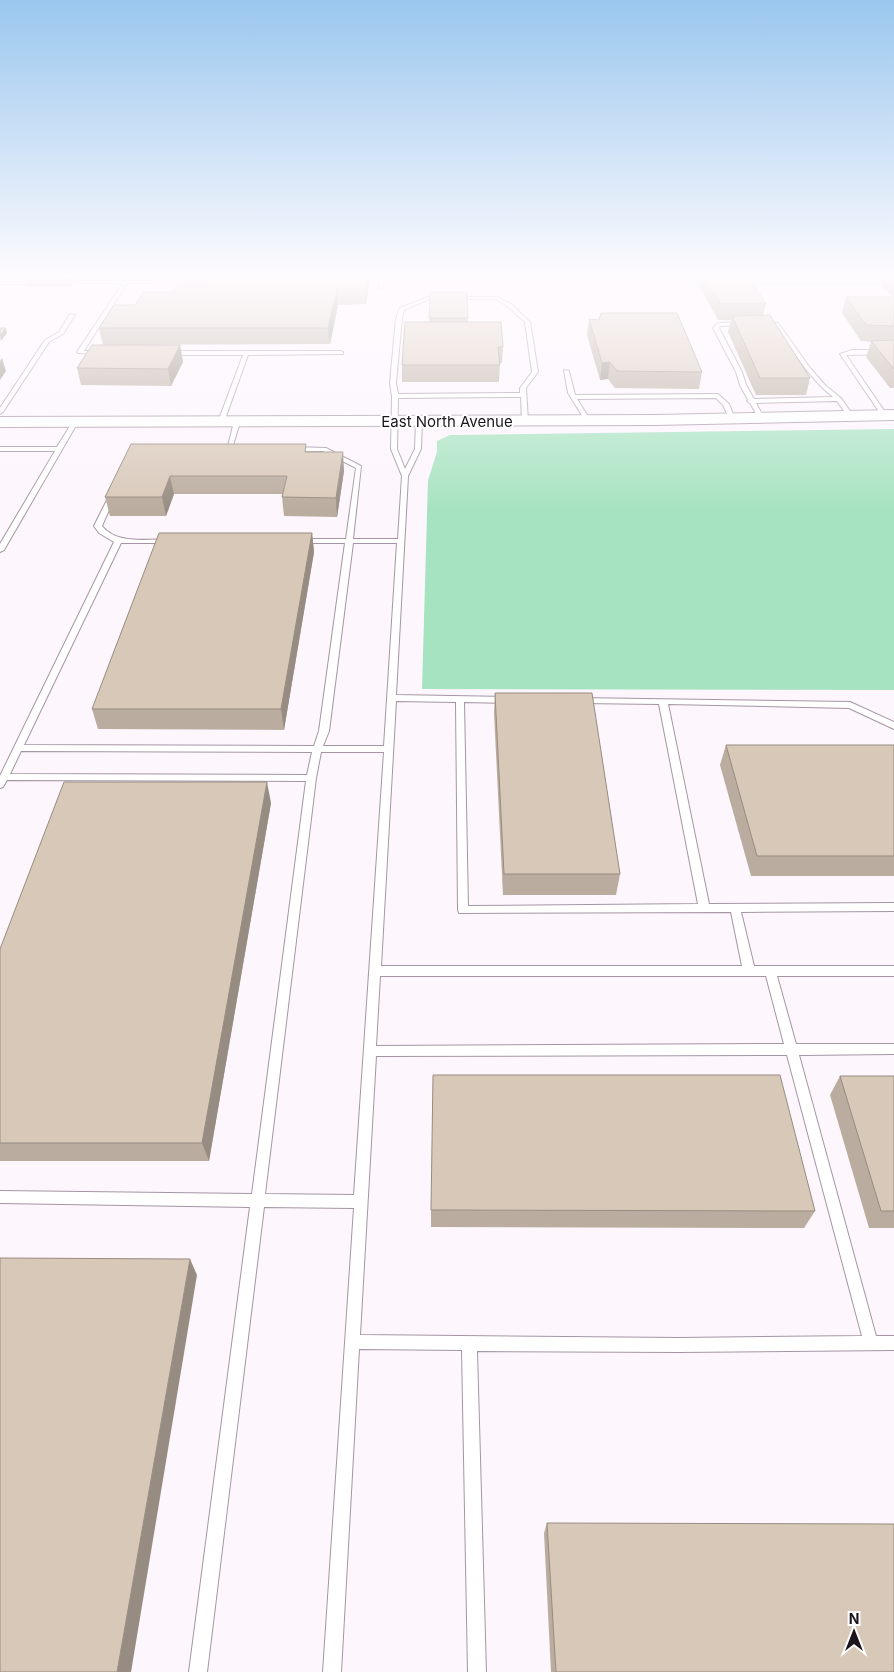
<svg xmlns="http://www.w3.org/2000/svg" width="894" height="1672" font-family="Inter,sans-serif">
  <rect width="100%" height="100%" fill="#fdf6fd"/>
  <g fill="#a6e3c0">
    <path d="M399,278h495v8h-203l-3,-6h-289z"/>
    <path d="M894,429v261l-472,-1 6,-209 9,-28v-11l13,-6z"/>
  </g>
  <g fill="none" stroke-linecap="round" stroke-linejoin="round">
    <defs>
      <g id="lane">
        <path d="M154,278h4l-2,5h-29l-43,68h16l3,2 -1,1 -24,-1 -1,-1 46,-69h-50l-2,-2h81z"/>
        <path d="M381,278h4l-2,9 -2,1 -2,-1z"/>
        <path d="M0,282h30l2,1 -2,1h-30z"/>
        <path d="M428,297h69l14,7 19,18 8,50 -12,16 2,33 -3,2 -3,-2 -1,-24 -123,1 -1,51 8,20 10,-20 1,-27 3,-2 3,2 -1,27 -13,27 -12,219 112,2 4,3 -4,3 -44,-1 4,204 230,-2 -39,-200 -79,-1 -3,-1 -1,-2 1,-2 273,4 44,20v7l-45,-21 -181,-4 41,200 185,-1v8l-153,1 13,54h140v10h-117l19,68h98v10l-95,1 77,281h18v14l-215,2 -202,-1 9,321h-18l-6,-322 -103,-1 -18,323h-18l31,-464 -90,-1 -57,465h-18l61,-465 -250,-4v-12l252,3 54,-413 -299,-1 -4,7 -3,1v-12l114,-234 -15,-9 -5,-7 16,-32 3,-2 3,2 -14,32c15,19 46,13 68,13l4,2 -4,2h-49l-97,202 290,1 5,-15 26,-188h-43l-4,-2 4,-2h44l10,-71 -33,-17h-29l-3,-2 3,-2 32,1 35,18 -8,73h45l4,-63 -11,-27 1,-53 -2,-13 6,-65 4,-10zM429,299h67l11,7 18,16 7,50 -12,16v5l-122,1 -2,-11 6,-65 2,-8zM353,543h44l-13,203h-61l6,-15zM396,701l60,1 2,208 1,3 272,-1 11,54h-361zM21,751l291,1 -5,23 -297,-1zM321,752h63l-30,443 -89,-1 51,-416zM380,976h386l18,68 -408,2zM787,1055l75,281 -183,2 -319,-3 16,-279z"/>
        <path d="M70,314l5,1 -12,19 -14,8 -46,70 -3,2v-6l45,-68 14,-8z"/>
        <path d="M743,322l2,3 -25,1 -1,2 23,44 4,13 8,14 79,-2c-24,-19 -39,-45 -57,-71l-14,-2 3,-2 13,1 32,45 16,18 15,12 13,19 -1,1h-4l-12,-17 -81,2 8,15 -5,1 -9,-16 -3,-2 1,-1 -8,-15 -4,-13 -23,-44 5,-5z"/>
        <path d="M852,350h42v4l-48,1 41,60 -1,1h-4l-42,-62z"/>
        <path d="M341,351l2,1v2l-95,1 -24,67 -3,2 -3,-2 25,-67h-74l-3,-2 3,-2z"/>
        <path d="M564,370l5,1 6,24 143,-1 11,10 6,15 -5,1 -7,-15 -7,-7 -139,1 14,22 -5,1 -18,-29z"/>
        <path d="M237,420l3,2 -8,27 -5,1 7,-28z"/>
        <path d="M73,421l5,1 -74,128 -4,2v-8l55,-93h-55v-4h57z"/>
      </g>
      <path id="secondary" d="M894,410v10l-239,5 -655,2v-10l655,-2z"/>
    </defs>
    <use href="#lane" stroke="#a595a4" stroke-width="2"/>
    <use href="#secondary" stroke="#a595a4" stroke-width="2"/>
    <use href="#lane" fill="#fff" fill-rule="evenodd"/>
    <use href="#secondary" fill="#fff" fill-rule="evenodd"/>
  </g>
  <g fill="#baac9e">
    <path d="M24,278h52l-6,9h-44z"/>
    <path d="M370,278l-4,26 -28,1 -8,39 -227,1 -4,-17 36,-23 38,-13z"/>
    <path d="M701,278h48l17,26 -3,11 47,63 -4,17h-50l-28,-63 3,-12h-13l-18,-33z"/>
    <path d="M884,278h10v19l-12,-10z"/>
    <path d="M430,292h37l1,30 35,25 -1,16h-2l-1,19h-97v-17l27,-43z"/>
    <path d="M846,297h48v91h-4l-24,-31 5,-15 -10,-1 -19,-28z"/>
    <path d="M589,319l113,53 -3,17 -84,-1 -7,-9 -8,1 -13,-45z"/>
    <path d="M180,345l3,17 -12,24 -90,-1 -4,-17z"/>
    <path d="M131,444l176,8 37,19 -7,46 -53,-1 -2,-19v-3h-108l-8,22h-56l-5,-19z"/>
    <path d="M312,533l2,19 -30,178 -186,-1 -6,-20z"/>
    <path d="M495,693l125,181 -4,21h-113l-9,-182z"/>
    <path d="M726,745h168v131h-143l-31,-111z"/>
    <path d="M271,803l-62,358h-209v-212z"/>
    <path d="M840,1076h54v152h-25l-39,-133z"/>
    <path d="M431,1210l384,1 -11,17 -373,-1z"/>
    <path d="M547,1523l347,149h-343l-7,-139z"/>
  </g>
  <g fill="#978c81">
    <path d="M68,278h8l-6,9z"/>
    <path d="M367,278h3l-4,26 -1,-15z"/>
    <path d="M337,289l1,16 -8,39 -2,-16z"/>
    <path d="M6,328l1,5 -6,8 -1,-6z"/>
    <path d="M180,345l3,17 -12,24 -3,-17z"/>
    <path d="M2,358l4,13 -6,9v-19z"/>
    <path d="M610,362l-2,17 -8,1 2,-17z"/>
    <path d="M343,452l1,19 -7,46 -1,-19z"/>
    <path d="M170,476l4,18 -8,22 -4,-19z"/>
    <path d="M312,533l2,19 -30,178 -3,-21z"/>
    <path d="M267,782l4,21 -62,358 -7,-18z"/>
    <path d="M190,1259l7,16 -66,397h-14z"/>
  </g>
  <g fill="#d8c8b8" stroke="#978c81">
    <path d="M208,278h159l-2,11h-28l-9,39h-229l15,-23h21l8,-13h30l5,-10 29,-1z"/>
    <path d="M705,278h44l17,26h-45z"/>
    <path d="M888,278h6v4z"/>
    <path d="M430,292h37l1,26h-39z"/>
    <path d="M846,297h48v29l-28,-1z"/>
    <path d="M601,313h76l25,59 -85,-1 -7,-9 -8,1 -13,-44 10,1z"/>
    <path d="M770,315l40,63h-50l-28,-62z"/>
    <path d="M405,322h96l2,25h-5l2,18h-98z"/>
    <path d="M0,328h6l-6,7z"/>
    <path d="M894,340v29l-23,-28z"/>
    <path d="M92,345h88l-12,24 -91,-1z"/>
    <path d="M131,444h175l-1,8h38l-7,46 -54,-1 5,-21h-117l-8,21h-57z"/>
    <path d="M159,533h153l-31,176h-189z"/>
    <path d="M495,693h97l28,181h-116z"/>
    <path d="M726,745h168v111h-137z"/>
    <path d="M64,782h203l-65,361h-202v-194z"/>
    <path d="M433,1075h347l35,136 -384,-1z"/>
    <path d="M840,1076h54v135h-13z"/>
    <path d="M0,1258l190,1 -73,413h-117z"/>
    <path d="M547,1523l347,1v148h-338z"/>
  </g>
  <linearGradient id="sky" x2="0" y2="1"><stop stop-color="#9ac7ee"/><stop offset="0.54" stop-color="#fefbfe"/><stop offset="1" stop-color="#fefbfe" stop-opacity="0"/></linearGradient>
  <rect width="894" height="512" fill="url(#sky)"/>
  <g text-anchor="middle" stroke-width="4" stroke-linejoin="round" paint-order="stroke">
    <g font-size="15" fill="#1c161c" stroke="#fff">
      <text x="447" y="427">East North Avenue</text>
    </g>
  </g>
  <g transform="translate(854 1632)" stroke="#ffffff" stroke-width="4" paint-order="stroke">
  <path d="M0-4L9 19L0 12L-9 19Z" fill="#1c161c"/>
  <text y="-8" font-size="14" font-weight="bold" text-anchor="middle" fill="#1c161c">N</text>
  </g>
</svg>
